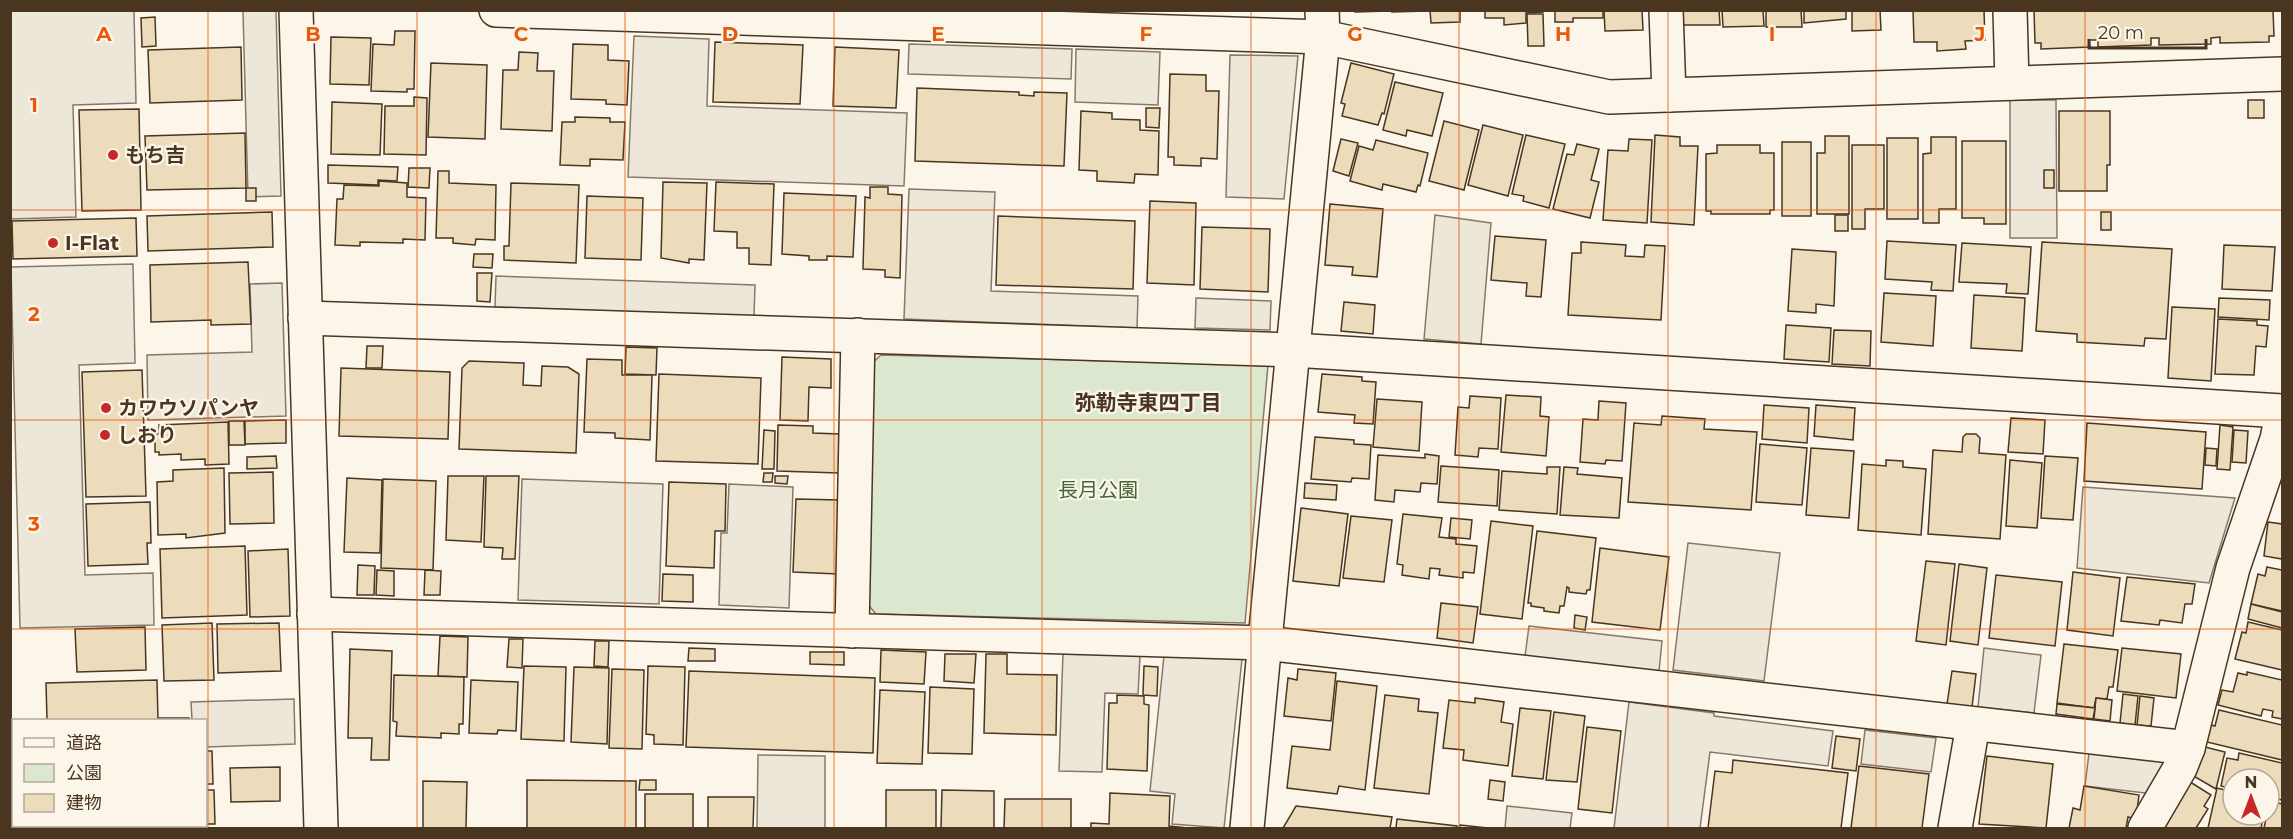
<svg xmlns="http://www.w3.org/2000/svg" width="2293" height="839" font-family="Montserrat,'Noto Sans JP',sans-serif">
  <rect width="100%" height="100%" fill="#fbf6e9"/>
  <path fill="#dce7d0" stroke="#887966" stroke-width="1.5" d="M881,355l387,10 -23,258 -369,-9 -12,-14 4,-233z"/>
  <g fill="#ede7d9" stroke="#887966" stroke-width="1.5">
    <path d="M10,11h124l2,92 -63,2 3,112 -65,2z"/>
    <path d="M243,11h33l5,185 -33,1z"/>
    <path d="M634,36l75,3 -2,67 200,7 -3,73 -276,-9z"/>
    <path d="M909,44l163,5 -1,30 -163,-5z"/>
    <path d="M1076,49l84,3 -2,53 -83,-3z"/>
    <path d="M1230,55l68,1 -14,143 -58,-2z"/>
    <path d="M2010,100h46l1,138h-47z"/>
    <path d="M909,189l86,3 -4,99 147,5 -1,32 -233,-9z"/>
    <path d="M1435,215l56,8 -10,121 -57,-5z"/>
    <path d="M133,264l2,99 -56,2 6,210 68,-2 1,52 -134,3 -9,-361z"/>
    <path d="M496,276l259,9 -1,31 -259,-9z"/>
    <path d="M282,283l4,133 -138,4 -1,-65 105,-3 -2,-68z"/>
    <path d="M1196,298l75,3 -1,29 -75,-2z"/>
    <path d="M522,479l141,5 -4,120 -141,-4z"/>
    <path d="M729,484l64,3 -4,121 -70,-3 2,-72h6z"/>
    <path d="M2083,487l152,11 -26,85 -132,-15z"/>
    <path d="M1688,543l92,10 -16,128 -91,-11z"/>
    <path d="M1529,626l133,15 -3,30 -134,-15z"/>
    <path d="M1984,648l57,7 -7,58 -56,-6z"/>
    <path d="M1063,653l77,3 -2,38 -33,-1 -3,79 -43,-1z"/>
    <path d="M1164,656l78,3 -18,169 -52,-4 3,-30 -25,-3z"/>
    <path d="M294,699l1,45 -89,3v-27h-14l-1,-18z"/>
    <path d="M1629,702l85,11v3l119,15 -5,35 -118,-14 -10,76h-86z"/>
    <path d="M1865,730l71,8 -5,34 -70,-8z"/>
    <path d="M2089,753l84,10 -19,31 -69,-8z"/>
    <path d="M758,755l67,1v72h-68z"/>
    <path d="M1507,806l65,7 -2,15h-65z"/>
    <rect x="25" y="826" width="134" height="2"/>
  </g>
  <g fill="#ecdcbc" stroke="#4a3520" stroke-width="1.5">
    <path d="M1355,10h33v1l-33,1z"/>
    <path d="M1392,10h34v1l-34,1z"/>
    <path d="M1430,10h30v12l-29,1z"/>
    <path d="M1485,10h58v2l-17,1v10l-22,2v-7h-19z"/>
    <path d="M1555,10h48v8h-30v4h-18z"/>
    <path d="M1604,10h38l1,20 -38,1z"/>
    <path d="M1678,10h41l1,15h-41z"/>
    <path d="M1722,10h41l1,16 -41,1z"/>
    <path d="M1766,10h35l1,17h-36z"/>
    <path d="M1804,10h42v9l-42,4z"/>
    <path d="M1852,10h28l1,20 -29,1z"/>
    <path d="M1913,10h71l1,30 -20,1 1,8 -29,2v-9h-23z"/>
    <path d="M2034,10h239l1,26h-5v6l-49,1v-6l-9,1v6l-52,1v-7h-8v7l-53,2v-7h-9l1,7 -49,2v-6h-6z"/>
    <path d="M1527,14h16l1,32h-16z"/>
    <path d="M155,17l1,29 -14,1 -1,-29z"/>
    <path d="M395,31h20l-1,58h-7v3l-36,-1 2,-47 21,1z"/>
    <path d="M331,37l40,1 -2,47 -39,-1z"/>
    <path d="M715,42l88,3 -3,59 -87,-2z"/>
    <path d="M573,44l35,1v15l21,1 -2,44 -21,-1v-4l-35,-1z"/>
    <path d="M241,47l1,53 -92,3 -2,-53z"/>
    <path d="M835,47l64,3 -3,58 -63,-2z"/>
    <path d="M519,52l19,1 -1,18h17l-2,60 -51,-2 2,-59h15z"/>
    <path d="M431,63l56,2 -2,74 -57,-2z"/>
    <path d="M1351,63l43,11 -10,40 -2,-1 -4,12 -36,-9 3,-12 -4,-1z"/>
    <path d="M1170,74l36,1v16h13l-2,68 -16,-1v8l-27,-1v-8h-6z"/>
    <path d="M1395,82l48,11 -11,43 -25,-6 -1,6 -23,-6z"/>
    <path d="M917,88l102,4v3l15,1v-4l33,1 -3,73 -149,-5z"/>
    <path d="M414,97l13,1 -1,57 -42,-1 1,-48h29z"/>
    <rect x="2248" y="100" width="16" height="18"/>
    <path d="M332,102l50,2 -2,51 -49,-1z"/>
    <path d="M1146,108h14l-1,20 -13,-1z"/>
    <path d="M139,109l2,101 -59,1 -3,-101z"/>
    <path d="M1081,111l31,2v6l28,1v10l19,1 -1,44 -23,-1 -1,9 -37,-2v-10l-18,-1z"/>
    <path d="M2059,111h51v54h-3v26h-48z"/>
    <path d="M575,117l35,1v4h15l-2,38 -33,-1v7l-30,-1 2,-43h13z"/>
    <path d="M1444,121l35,9 -15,60 -35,-9z"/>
    <path d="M1483,125l40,10 -15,61 -40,-11z"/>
    <path d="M245,133l1,55 -99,2 -2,-54z"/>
    <path d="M1526,135l39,9 -16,64 -26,-7 1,-5 -12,-2z"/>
    <path d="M1655,135l25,2v9h18l-4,79 -43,-3z"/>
    <path d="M1825,136h24v78h-32v-61h8z"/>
    <path d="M1931,137h25v72h-17v14h-16v-69l8,-1z"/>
    <rect x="1887" y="138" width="31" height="81"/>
    <path d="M1341,139l17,4 -9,33 -16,-5z"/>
    <path d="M1629,139l23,1 -5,83 -44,-3 5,-70 20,1z"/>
    <path d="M1376,140l52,13 -8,33 -2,-1 -2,7 -33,-8 -1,6 -32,-9 9,-35 14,4z"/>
    <path d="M1962,141h44v83h-22v-6h-22z"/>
    <rect x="1782" y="142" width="29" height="74"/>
    <path d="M1577,144l22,5 -8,31 8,2 -9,36 -37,-9 14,-55 7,1z"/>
    <path d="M1717,145h43v8h14v57h-4v4h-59v-3h-5v-57l11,-1z"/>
    <path d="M1852,145h32v64h-19v20h-13z"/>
    <path d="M328,165l70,2 -1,14 -19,-1v5l-50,-2z"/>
    <path d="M409,168h21l-1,20 -21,-1z"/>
    <rect x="2044" y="170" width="10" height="18"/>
    <path d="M438,171h11v12l47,2 -1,55 -19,-1 -1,6 -22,-2v-5h-17z"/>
    <path d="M379,181l28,2v14l19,1 -1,42 -22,-1v4l-43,-1v4l-25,-1 2,-46h6l1,-14 35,1z"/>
    <path d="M663,182l44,1 -3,77 -15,-1v4l-28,-5z"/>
    <path d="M716,182l58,2 -3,81 -22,-1v-16h-12v-16l-23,-1z"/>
    <path d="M511,183l68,2 -3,78 -72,-3v-14h5z"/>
    <path d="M870,187h18v7l14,1 -2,83 -15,-1v-7l-22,-1 2,-72 5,1z"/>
    <rect x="246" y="188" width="10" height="13"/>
    <path d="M784,193l72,3 -3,61 -26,-1v4h-18v-4l-27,-2z"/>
    <path d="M587,196l56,2 -2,62 -56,-2z"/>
    <path d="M1150,201l46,2 -2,82 -47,-2z"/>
    <path d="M1330,204l53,5 -6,68 -25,-2 1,-8 -28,-2z"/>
    <path d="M272,212l1,35 -125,4 -1,-35z"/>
    <rect x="2101" y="212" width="10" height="18"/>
    <rect x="1835" y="215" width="13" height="16"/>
    <path d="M998,216l137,5 -2,68 -137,-4z"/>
    <path d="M136,218l1,38 -124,3 -1,-38z"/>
    <path d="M1202,227l68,2 -2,63 -68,-3z"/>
    <path d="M1495,236l51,4 -5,57 -15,-1 1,-13 -36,-3z"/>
    <path d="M1887,241l69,4 -3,46 -22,-1 1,-8 -47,-3z"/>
    <path d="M1581,242l45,3 -1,11 19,1 1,-12 20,1 -4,74 -93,-5 4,-62h9z"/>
    <path d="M2042,242l130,7 -6,90 -21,-1 -1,8 -67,-4v-8l-41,-3z"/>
    <path d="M1962,243l69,4 -3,47 -22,-1 1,-9 -48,-2z"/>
    <path d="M2224,245l51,2 -3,44 -50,-2z"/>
    <path d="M1792,249l44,3 -2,54 -18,-2v9l-28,-2z"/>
    <path d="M474,254h19l-1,14 -19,-1z"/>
    <path d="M248,262l3,62 -40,1v-5l-60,2 -1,-57z"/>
    <path d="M477,273h15l-2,29 -13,-1z"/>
    <path d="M1884,293l52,3 -3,50 -52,-4z"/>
    <path d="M1974,295l51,3 -3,53 -51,-3z"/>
    <path d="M2219,298l51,2 -1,20 -51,-3z"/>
    <path d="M1344,302l31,3 -2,29 -32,-3z"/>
    <path d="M2172,307l43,2 -4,72 -43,-3z"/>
    <path d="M2218,319l39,2v4l11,1 -2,21 -10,-1 -2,29 -39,-1z"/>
    <path d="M1786,325l45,3 -2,34 -45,-3z"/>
    <path d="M1834,330l37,1 -1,35 -38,-2z"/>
    <path d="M367,346h16l-1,22h-16z"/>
    <path d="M626,347l31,1 -1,27 -31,-1z"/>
    <path d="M782,357l49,2v29l-22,-1 -1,34 -28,-1z"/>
    <path d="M587,359l35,1v15h30l-2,65 -35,-2v-5l-31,-1z"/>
    <path d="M469,361l55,2 -1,22 18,1 1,-20 26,1 11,7 -3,79 -117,-4 3,-81z"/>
    <path d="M341,368l109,4 -2,67 -109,-3z"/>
    <path d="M142,370l4,126 -60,1 -4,-125z"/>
    <path d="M659,374l102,4 -3,86 -102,-3z"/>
    <path d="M1322,374l40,3v4l14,1 -3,42 -19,-1 1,-8 -37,-3z"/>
    <path d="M1506,395l35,2 -1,19 9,1 -3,39 -45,-4z"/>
    <path d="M1470,396l31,2 -3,51 -19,-1 -1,9 -23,-2 3,-48 11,1z"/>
    <path d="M1377,399l45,3 -3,49 -46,-4z"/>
    <path d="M1599,401l27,2 -4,58 -16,-1 -1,4 -25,-2 3,-43 15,1z"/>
    <path d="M1764,405l45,3 -2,35 -45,-4z"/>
    <path d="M1816,405l39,3 -2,32 -39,-4z"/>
    <path d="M1662,416l43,3 -1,10 53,3 -6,78 -123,-8 6,-79 27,2z"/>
    <path d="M2011,418l34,2 -2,34 -35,-2z"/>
    <path d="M286,420v23l-41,1v-23z"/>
    <path d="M229,421h15l1,24h-16z"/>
    <path d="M228,422l1,42 -24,1v-6l-24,1v-6l-22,1v-3h-4v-18h4v-9z"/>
    <path d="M2087,423l119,9 -4,57 -118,-8z"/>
    <path d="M778,425l35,1v7l27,1 -1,39 -62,-2z"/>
    <path d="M2220,425l13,2 -3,43 -13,-1z"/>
    <path d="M764,430l11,1 -1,38h-12z"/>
    <path d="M2234,430l14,1 -2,32 -14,-1z"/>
    <path d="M1966,434h10l4,4 -1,15 27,2 -6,84 -72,-5 5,-84 29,2 1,-15z"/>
    <path d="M1315,437l39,3v4l17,1 -2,34 -17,-1 -1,4 -40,-3z"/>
    <path d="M1760,444l47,4 -5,57 -46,-3z"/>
    <path d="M1811,448l43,3 -5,67 -43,-3z"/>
    <path d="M2206,448l11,1 -1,17 -11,-1z"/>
    <path d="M1425,454l14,2 -2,28 -16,-1 -1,9 -25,-2 -1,12 -19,-2 3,-45 47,3z"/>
    <path d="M276,456l1,12 -30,1v-12z"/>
    <path d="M2045,456l33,2 -5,62 -32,-2z"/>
    <path d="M1886,460l17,1v6l23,2 -5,66 -63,-5 4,-66 24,2z"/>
    <path d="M2010,460l32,3 -5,65 -31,-2z"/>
    <path d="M1441,466l58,4 -2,36 -59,-4z"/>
    <path d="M1547,467h13l-3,47 -58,-4 3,-39 45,3z"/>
    <path d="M1564,467l14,1 -1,6 45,4 -3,40 -59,-3z"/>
    <path d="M224,468l1,65 -39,5v-4l-28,1 -1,-53 16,-1v-11z"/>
    <path d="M273,472l1,51 -44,1 -1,-51z"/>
    <path d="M764,473h9l-1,9h-9z"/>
    <path d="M448,476h36l-3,66 -35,-2z"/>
    <path d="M486,476h33l-4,83h-13l1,-11 -19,-1z"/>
    <path d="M775,476h13l-1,8 -12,-1z"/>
    <path d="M347,478l35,2 -2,73 -36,-1z"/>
    <path d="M383,479l53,2 -3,89 -52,-2z"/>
    <path d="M669,482l57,2 -1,47h-10l-1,37 -48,-2z"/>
    <path d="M1305,483l32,2 -1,15 -32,-2z"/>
    <path d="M796,499l44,1 -2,74 -45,-2z"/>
    <path d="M150,502l1,41h-4l1,21 -60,2 -2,-62z"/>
    <path d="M1301,508l47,6 -9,72 -46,-5z"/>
    <path d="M1403,514l39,4 -3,19 17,2v5l21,2 -3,27 -11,-1v6l-24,-3 1,-6 -10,-1 -1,11 -27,-4 1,-10 -6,-1z"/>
    <path d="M1351,516l41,4 -8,62 -41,-4z"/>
    <path d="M1451,518l21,2 -2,19 -21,-2z"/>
    <path d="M1491,521l42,5 -11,93 -42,-5z"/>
    <path d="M2268,522l14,2v35l-18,-3z"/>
    <path d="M1537,531l59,7 -6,52h-3l-1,4 -17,-2v-4l-2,-1 -3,19h-4l-1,7 -15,-2v-3l-13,-2v-3h-3z"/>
    <path d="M245,546l2,69 -85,3 -2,-69z"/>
    <path d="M1600,548l69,9 -9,73 -68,-8z"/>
    <path d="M288,549l2,67 -40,1 -2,-66z"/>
    <path d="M1926,561l29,3 -9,81 -30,-4z"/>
    <path d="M1959,564l28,4 -9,77 -28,-4z"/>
    <path d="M358,565l17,1 -1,29h-17z"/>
    <path d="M2267,567l15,3v41l-31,-7 7,-30 7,2z"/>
    <path d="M377,570l17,1v25l-18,-1z"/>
    <path d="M425,570l16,1 -1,24h-16z"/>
    <path d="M2073,572l47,6 -7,58 -46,-6z"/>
    <path d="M663,574l30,1v27l-31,-1z"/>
    <path d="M1996,575l66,7 -7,64 -66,-8z"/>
    <path d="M2127,577l68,7 -3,20h-7l-3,19 -22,-3 -1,5 -38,-4z"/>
    <path d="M1441,603l37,4 -5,36 -36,-5z"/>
    <path d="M2251,604l31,8v16l-34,-9z"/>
    <path d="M1575,615l12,2 -2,13 -11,-2z"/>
    <path d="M2248,622l34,8v40l-47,-11 7,-27 4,1z"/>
    <path d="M212,623l2,57 -50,1 -2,-56z"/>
    <path d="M279,623l2,48 -63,2 -1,-49z"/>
    <path d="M145,627l1,43 -69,2 -2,-43z"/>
    <path d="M440,636l28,1 -1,40 -29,-1z"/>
    <path d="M509,639h14l-1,29 -15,-1z"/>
    <path d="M595,641h14l-1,26 -14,-1z"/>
    <path d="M2064,644l54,6 -5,37h-4l-2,12 -11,-1 -2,10 -37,-5z"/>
    <path d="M689,648l26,1v12h-27z"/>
    <path d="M2122,648l59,6 -5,44 -59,-7z"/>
    <path d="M350,649l42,2 -3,109h-18l1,-22h-24z"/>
    <path d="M881,650l45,2 -2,32 -44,-2z"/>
    <path d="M810,652h34v13l-34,-1z"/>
    <path d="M945,654h31l-2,29 -30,-2z"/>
    <path d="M986,654h21v20l50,1 -1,60 -72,-2z"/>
    <path d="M524,666l42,1 -2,74 -43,-2z"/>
    <path d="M648,666l37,1 -2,78 -29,-1v-9l-8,-1z"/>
    <path d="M1144,666l14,1 -1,29 -14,-1z"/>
    <path d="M574,667l35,1 -2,76 -36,-2z"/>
    <path d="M612,669l32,1 -2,79 -33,-1z"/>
    <path d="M1298,669l38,4 -5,48 -47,-5 4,-38 9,2z"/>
    <path d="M689,671l186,7 -2,75 -187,-6z"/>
    <path d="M1952,671l24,3 -4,33 -25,-3z"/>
    <path d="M2247,672l35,8v39l-10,-2 1,-6 -10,-2 -2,7 -43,-11 4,-15 11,2 5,-19 9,2z"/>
    <path d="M394,675l70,2 -1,47h-4v10l-18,-1v5l-45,-2 1,-14 -4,-1z"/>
    <path d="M157,680l1,40h-111l-1,-37z"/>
    <path d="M471,680l47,2 -2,49 -18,-1 -1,4 -28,-1z"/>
    <path d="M1337,681l40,5 -12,104 -26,-4 -2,8 -50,-6 5,-42 38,4z"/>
    <path d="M930,687l44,2 -2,65 -44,-1z"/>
    <path d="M880,690l45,2 -3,72 -45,-1z"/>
    <path d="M2123,694l15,2 -3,29 -15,-2z"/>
    <path d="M1117,695l27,1v8l5,1 -2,66 -40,-2 2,-66h8z"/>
    <path d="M1385,695l34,4 -1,12 20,2 -9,81 -55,-6z"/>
    <path d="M2140,696l14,2 -3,28 -14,-1z"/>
    <path d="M1475,698l29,4 -3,20 12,2 -5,42 -45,-6 1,-10 -21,-2 6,-48 26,3z"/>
    <path d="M2096,698l16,2 -2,21 -16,-2z"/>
    <path d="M2057,704l38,4 -2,11 -37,-5z"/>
    <path d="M1520,708l31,3 -8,68 -31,-3z"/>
    <path d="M2219,710l63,15v35l-75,-18 4,-17 4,1z"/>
    <path d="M1554,712l31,4 -8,66 -31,-2z"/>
    <rect x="159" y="718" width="30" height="2"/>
    <path d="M1587,727l34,4 -9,82 -34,-4z"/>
    <path d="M1836,736l24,3 -4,32 -24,-3z"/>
    <path d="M2205,747l20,5 -9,37 -26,-15z"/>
    <path d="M206,751h6l1,33h-7z"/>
    <path d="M2239,753l43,10v37l-13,-3v-18h-36v10l-12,-3 6,-28 11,2z"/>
    <path d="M1987,756l66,8 -7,64 -67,-4z"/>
    <path d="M1733,760l115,13 -7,55h-133l7,-57 17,2z"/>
    <path d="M1859,766l70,8 -7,54h-71z"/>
    <path d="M280,767v34l-49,1 -1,-34z"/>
    <path d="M527,780l109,1v47h-109z"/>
    <path d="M640,780h16v10h-17z"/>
    <path d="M1490,780l15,2 -2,19 -15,-2z"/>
    <path d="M2187,780l24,15 -7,11 4,3 -12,19h-38z"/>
    <path d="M423,781l44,1 -1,46h-43z"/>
    <path d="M2084,786l55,9 -3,24 -8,-2 -2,11h-57l4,-20 7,2z"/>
    <path d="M2217,788l16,4v23h31l-3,13h-53z"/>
    <path d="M206,790h8l1,34h-9z"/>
    <rect x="886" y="790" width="50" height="38"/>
    <path d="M942,790l52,1v37h-53z"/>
    <path d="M1110,793l60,3 -1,30 19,2h-97v-5l18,1z"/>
    <rect x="645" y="794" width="48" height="34"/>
    <path d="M708,797h46l-1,31h-45z"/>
    <path d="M1005,799h66v29h-67z"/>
    <path d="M2270,801l12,3v24h-18z"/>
    <path d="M1296,806l96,11 -2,11h-107z"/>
    <path d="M1397,819l60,7v2h-61z"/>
    <path d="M1460,825l28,3h-29z"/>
  </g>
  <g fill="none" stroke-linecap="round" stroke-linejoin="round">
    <defs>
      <g id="minor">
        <path d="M296,10l25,818"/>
        <path d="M496,10l827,27 286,60 673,-23"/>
        <path d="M1666,10l3,85"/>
        <path d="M2010,10l2,73"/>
        <path d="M305,318l988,32 989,61"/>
        <path d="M314,614l951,29 923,105 45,-180 44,-129 5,-25"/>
        <path d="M852,631l6,-296"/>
        <path d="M1247,828l76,-791 -1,-27"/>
        <path d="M1955,828l18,-103"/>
        <path d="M2145,828l35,-60 8,-20"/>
      </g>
    </defs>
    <use href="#minor" stroke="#4a3520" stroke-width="36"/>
    <use href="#minor" stroke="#fbf6e9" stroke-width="33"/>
  </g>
  <path fill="none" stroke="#e8590c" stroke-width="1.5" stroke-opacity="0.55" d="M208,10v818M417,10v818M625,10v818M834,10v818M1042,10v818M1251,10v818M1459,10v818M1668,10v818M1876,10v818M2085,10v818M10,210h2272M10,420h2272M10,629h2272"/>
  <g fill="#c62828" stroke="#fbf6e9" stroke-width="2">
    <circle cx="113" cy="155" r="6"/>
    <circle cx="53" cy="243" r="6"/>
    <circle cx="106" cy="408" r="6"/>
    <circle cx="105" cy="435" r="6"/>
  </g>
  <g text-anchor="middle" stroke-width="4.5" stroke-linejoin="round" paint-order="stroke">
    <g font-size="20" font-weight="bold" fill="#4a3520" stroke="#fbf6e9" text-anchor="start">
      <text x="125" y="162">もち吉</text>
      <text x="65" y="250">I-Flat</text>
      <text x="118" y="415">カワウソパンヤ</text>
      <text x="117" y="442">しおり</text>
    </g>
    <g font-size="20" fill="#436837" stroke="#fbf6e9">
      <text x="1098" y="497">長月公園</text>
    </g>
    <g font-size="21" font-weight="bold" fill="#4a3520" stroke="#fbf6e9">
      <text x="1148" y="410">弥勒寺東四丁目</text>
    </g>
  </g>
  <g font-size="20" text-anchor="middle" font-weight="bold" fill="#e8590c" stroke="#fbf6e9" stroke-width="4.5" stroke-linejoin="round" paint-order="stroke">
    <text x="104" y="41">A</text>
    <text x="313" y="41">B</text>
    <text x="521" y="41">C</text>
    <text x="730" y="41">D</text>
    <text x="938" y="41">E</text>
    <text x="1146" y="41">F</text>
    <text x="1355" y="41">G</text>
    <text x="1563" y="41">H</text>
    <text x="1772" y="41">I</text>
    <text x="1980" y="41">J</text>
    <text x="34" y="112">1</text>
    <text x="34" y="321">2</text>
    <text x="34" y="531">3</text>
  </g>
  <rect width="2293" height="839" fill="none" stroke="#4a3520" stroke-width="24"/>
  <rect x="12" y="719" width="195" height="108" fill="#fbf6e9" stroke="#b4a999" stroke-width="1.5"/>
  <rect x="24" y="738" width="30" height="9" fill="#fbf6e9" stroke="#b4a999" stroke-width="1.5"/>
  <text x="66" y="749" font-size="18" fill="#4a3520">道路</text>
  <rect x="24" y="764" width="30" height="18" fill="#dce7d0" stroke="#b4a999" stroke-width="1.5"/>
  <text x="66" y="779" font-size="18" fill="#4a3520">公園</text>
  <rect x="24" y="794" width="30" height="18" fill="#ecdcbc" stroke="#b4a999" stroke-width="1.5"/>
  <text x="66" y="809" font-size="18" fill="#4a3520">建物</text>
  <g transform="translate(2251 797)"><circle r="28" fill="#fbf6e9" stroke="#b4a999" stroke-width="1.5"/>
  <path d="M0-4.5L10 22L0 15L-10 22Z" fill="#c62828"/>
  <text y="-9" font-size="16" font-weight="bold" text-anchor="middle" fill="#4a3520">N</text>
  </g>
  <path d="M2089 39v9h117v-9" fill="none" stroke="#4a3520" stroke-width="3"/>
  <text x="2098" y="39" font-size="18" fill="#4a3520" stroke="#fbf6e9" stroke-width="4.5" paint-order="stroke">20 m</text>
</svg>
